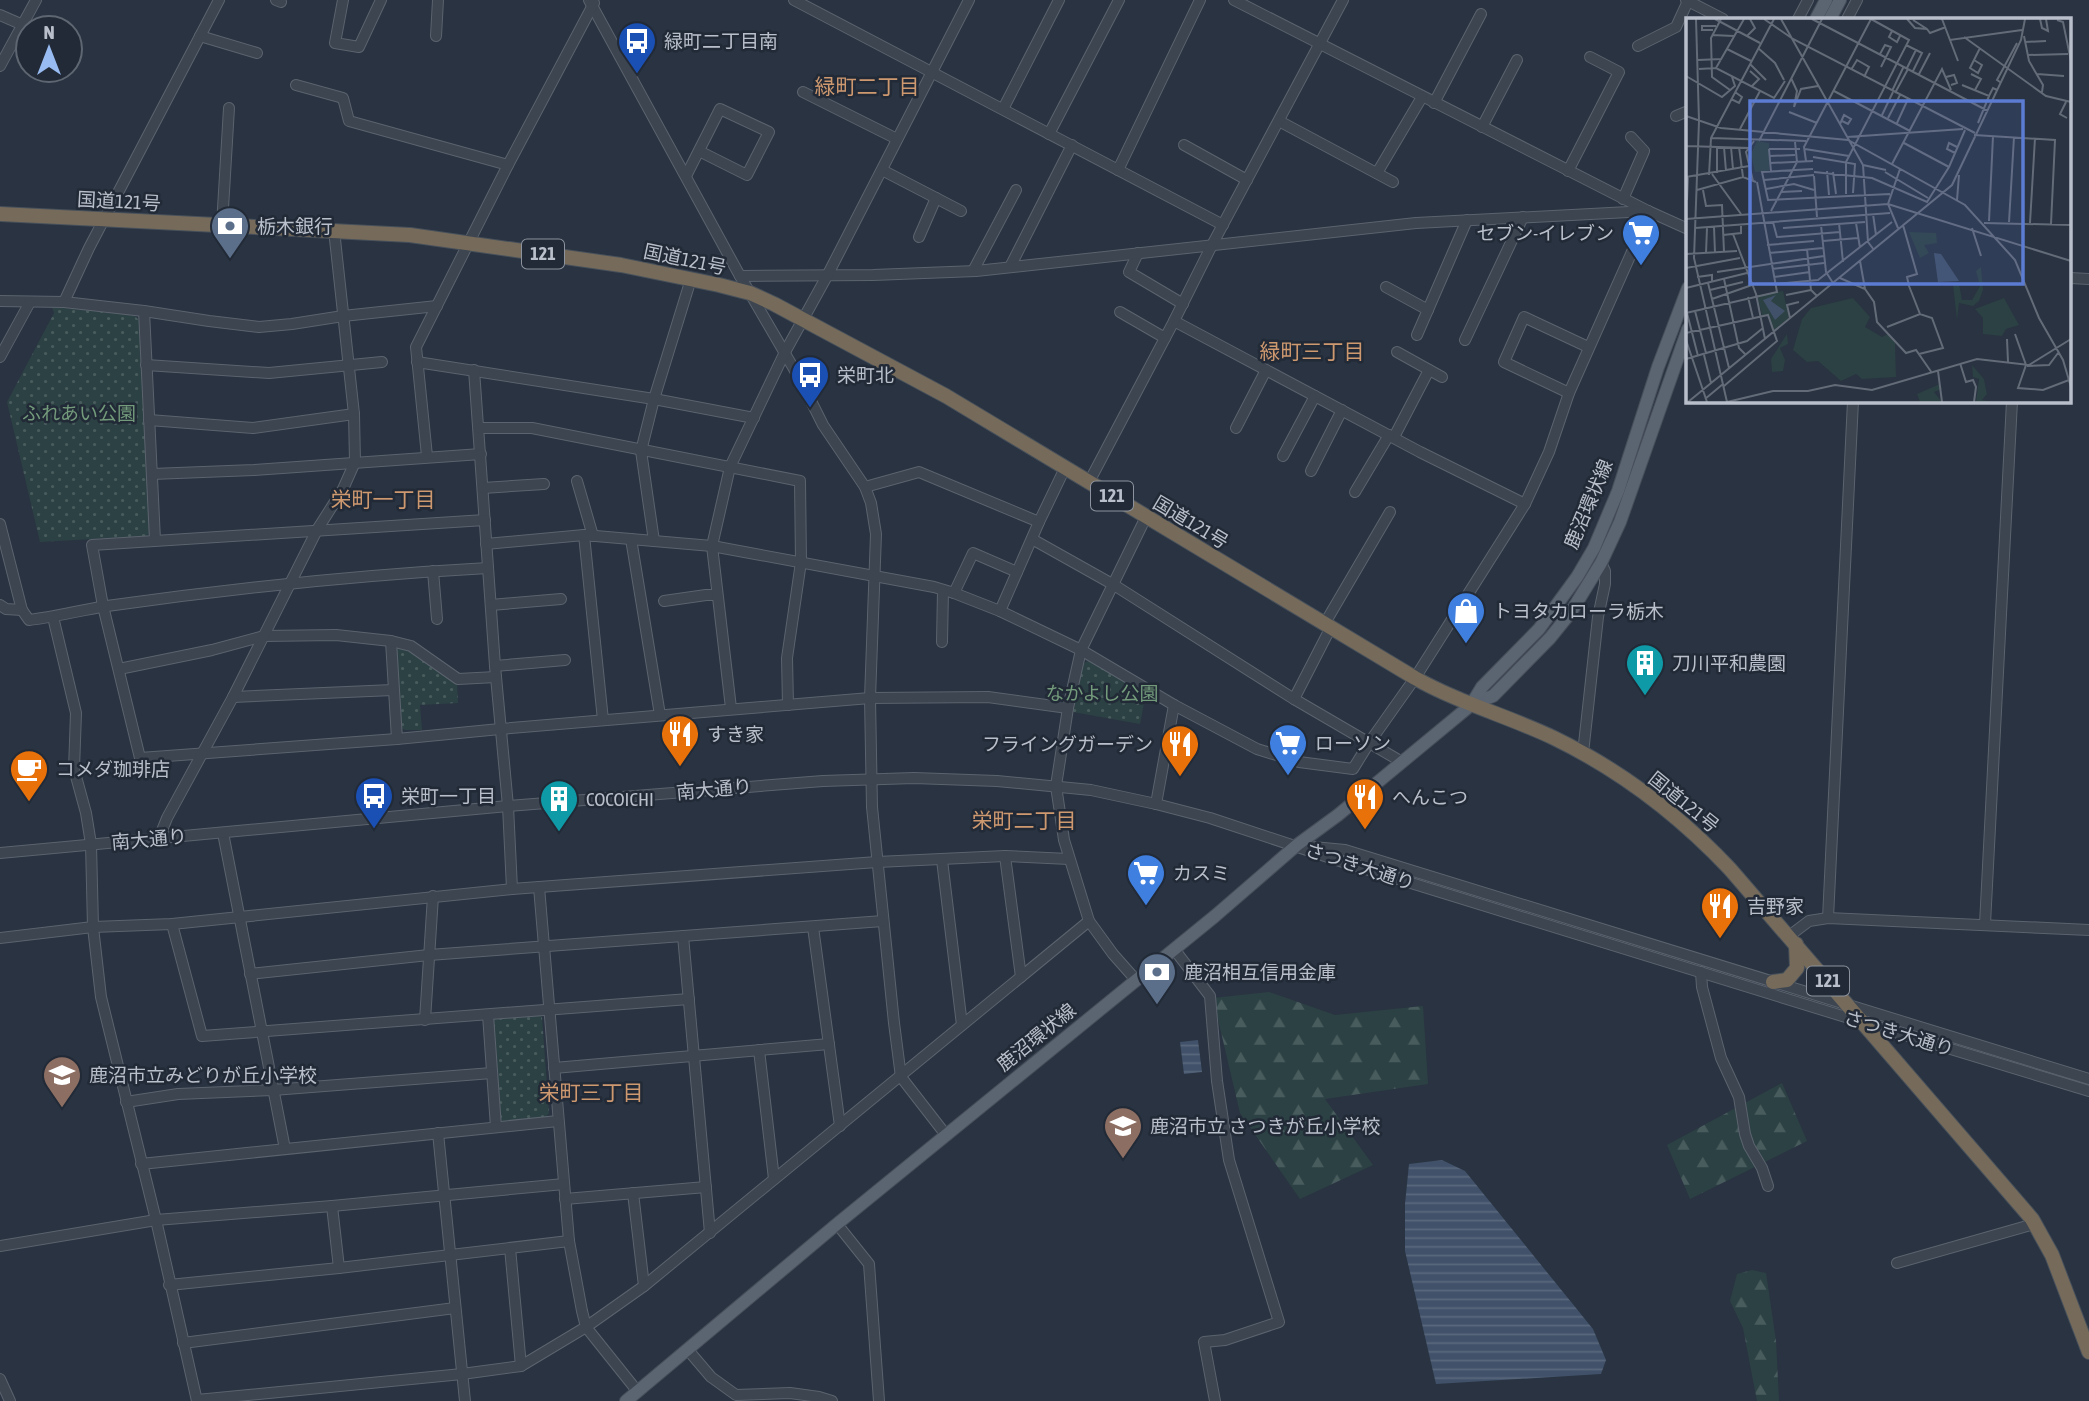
<svg xmlns="http://www.w3.org/2000/svg" width="2089" height="1401" font-family="'Asap Condensed','Noto Sans JP',sans-serif">
  <defs>
    <pattern id="grass-dots" width="8" height="8" patternUnits="userSpaceOnUse" patternTransform="scale(1.75)"><rect width="8" height="8" fill="#2c4143"/><path d="M2 2h.1M6 6h.1" fill="none" stroke="#485b5d" stroke-width="1.8" stroke-linecap="round"/></pattern>
    <pattern id="forest-firs" width="22" height="20" patternUnits="userSpaceOnUse" patternTransform="scale(1.75)"><rect width="22" height="20" fill="#2c4143"/><path d="M5 1l3.5 6h-7zM16 11l3.5 6h-7z" fill="#485b5d"/></pattern>
    <pattern id="water-rules" width="6" height="5" patternUnits="userSpaceOnUse" patternTransform="scale(1.75)"><rect width="6" height="5" fill="#405169"/><path d="M0 2.5h6" fill="none" stroke="#5a687d"/></pattern>
  </defs>
  <rect width="100%" height="100%" fill="#293341"/>
  <g fill="url(#grass-dots)">
    <path d="M52,307l82,8 7,7 11,210 -6,4 -106,6 -33,-140 47,-89z"/>
    <path d="M401,645l56,39 1,19 -38,2 2,25h-17l-5,-3 -5,-78z"/>
    <path d="M1090,660l56,33 -6,31 -67,-12 9,-48z"/>
    <path d="M536,1013l6,4 7,96 -4,5 -41,4 -7,-5 -5,-96 5,-5z"/>
  </g>
  <g fill="url(#forest-firs)">
    <path d="M1269,992l66,23 88,-9 5,78 -103,15 48,66 -73,34 -60,-86 -27,-115z"/>
    <path d="M1782,1083l25,58 -117,58 -23,-54z"/>
    <path d="M1752,1270l14,3 10,68 3,60h-22l-14,-73 -13,-27 7,-27z"/>
  </g>
  <g fill="url(#water-rules)">
    <path d="M1198,1040l4,32 -18,2 -4,-32z"/>
    <path d="M1442,1160l23,11 128,158 13,31 -5,14 -165,10 -31,-133v-47l4,-40z"/>
  </g>
  <g fill="none" stroke-linecap="round" stroke-linejoin="round">
    <defs>
      <g id="minor">
        <path d="M276,0l5,2"/>
        <path d="M343,0l-8,43 24,4 22,-47"/>
        <path d="M589,0l151,276 61,105 22,44 42,62 6,16 5,31 -6,164 2,109 22,216 7,54 45,58"/>
        <path d="M794,0l429,225"/>
        <path d="M1234,0l414,211 40,18"/>
        <path d="M1686,0l37,19"/>
        <path d="M0,15l23,10"/>
        <path d="M1798,19l10,-19"/>
        <path d="M1847,19l10,-19"/>
        <path d="M200,36l57,17"/>
        <path d="M436,36l2,-36"/>
        <path d="M1638,46l38,-19 12,-26"/>
        <path d="M0,66l36,-66"/>
        <path d="M296,85l47,13 6,23 159,44"/>
        <path d="M803,92l94,47"/>
        <path d="M1434,103l47,-89"/>
        <path d="M1003,109l56,-109"/>
        <path d="M1676,116l12,-5"/>
        <path d="M1279,121l114,61"/>
        <path d="M1482,127l35,-67"/>
        <path d="M1049,134l70,-134"/>
        <path d="M1184,145l63,35"/>
        <path d="M882,170l79,41"/>
        <path d="M1118,170l82,-170"/>
        <path d="M1568,171l51,-99 -29,-15"/>
        <path d="M1377,173l45,-76"/>
        <path d="M686,176l34,-67 49,23 -22,43 -48,-24"/>
        <path d="M1623,199l21,-48 -13,-14"/>
        <path d="M222,225l7,-117"/>
        <path d="M919,237l17,-39"/>
        <path d="M1138,253l-9,19 54,32"/>
        <path d="M1010,267l62,-122"/>
        <path d="M973,271l43,-81"/>
        <path d="M740,276l133,-1 103,-4 440,-48 232,-12"/>
        <path d="M2070,278l19,1"/>
        <path d="M1386,287l42,23"/>
        <path d="M0,301l64,1 80,9 65,10 50,6 33,-3 51,-8 94,-10"/>
        <path d="M64,302l25,-54 130,-248"/>
        <path d="M144,311l11,229"/>
        <path d="M1120,312l45,26"/>
        <path d="M1174,321l246,131 105,52"/>
        <path d="M1417,335l50,-115"/>
        <path d="M1465,340l58,-123"/>
        <path d="M1397,352l45,25"/>
        <path d="M0,357l30,-55"/>
        <path d="M417,362l237,37 100,19"/>
        <path d="M146,365l123,8 113,-11"/>
        <path d="M474,370l21,296 13,140 4,83"/>
        <path d="M1569,393l-65,-31 20,-45 64,30"/>
        <path d="M149,420l104,8 101,-14"/>
        <path d="M480,428h52l268,53 1,81 -14,96 1,47"/>
        <path d="M1236,428l30,-58"/>
        <path d="M1394,437l35,-67"/>
        <path d="M427,456l-11,-109 92,-182 86,-162"/>
        <path d="M1283,456l32,-60"/>
        <path d="M1311,471l31,-61"/>
        <path d="M152,474l102,-4 227,-16"/>
        <path d="M577,481l16,55"/>
        <path d="M1089,482l85,-161 38,-76 131,-245"/>
        <path d="M865,487l54,-15 120,50"/>
        <path d="M483,488l61,-4"/>
        <path d="M1355,492l34,-57"/>
        <path d="M485,520l-393,25 11,61 37,152 257,-19 103,-10 370,-31 118,-1 80,11"/>
        <path d="M0,524l22,86 7,10c26,-3 52,-10 78,-14 127,-18 253,-31 381,-38"/>
        <path d="M584,535l19,185"/>
        <path d="M631,539l29,176"/>
        <path d="M1032,539l82,46 180,114 108,63"/>
        <path d="M654,541l-13,-90 13,-52 37,-120"/>
        <path d="M486,544l98,-9 128,11 222,41 20,6 46,18 81,39 93,55 83,44 42,13 54,7 16,-26 46,-65 110,-174 24,-52 20,-59 66,-148 13,-34"/>
        <path d="M433,571l4,48"/>
        <path d="M954,593l19,-40 44,19"/>
        <path d="M664,601l42,-6h11"/>
        <path d="M0,605l6,4 16,1"/>
        <path d="M491,605l70,-6"/>
        <path d="M1000,611l39,-89 26,-54"/>
        <path d="M53,617l23,96 -2,56 12,44 5,31 2,83 8,70 55,223 41,181"/>
        <path d="M1325,623l65,-111"/>
        <path d="M391,641l6,98"/>
        <path d="M942,642l1,-52"/>
        <path d="M495,666l70,-6"/>
        <path d="M119,669l93,-19 52,-14 72,-1 55,6 20,5 47,33 38,-2"/>
        <path d="M233,697l160,-7"/>
        <path d="M1294,699l37,-72"/>
        <path d="M731,708l-19,-162 18,-79 55,-115 42,-76 142,-276"/>
        <path d="M1583,753l15,-136 7,-33v-13l-4,-8"/>
        <path d="M1156,804l18,-99"/>
        <path d="M223,833l62,316"/>
        <path d="M159,838l8,-20 66,-121 84,-167 26,-41 12,-27 -1,-48 -20,-184"/>
        <path d="M1313,847l32,3 744,229"/>
        <path d="M0,853l508,-47 315,-25 91,-3 83,3 94,9 65,14 54,14 133,44 522,161 224,68"/>
        <path d="M1005,856l16,121"/>
        <path d="M942,860l20,165"/>
        <path d="M539,887l30,354 13,70 4,16 52,65"/>
        <path d="M1828,918l25,-517"/>
        <path d="M172,924l30,112 487,-37"/>
        <path d="M1985,924l27,-523"/>
        <path d="M813,927l27,199"/>
        <path d="M683,936l27,297"/>
        <path d="M1789,936l20,-15 19,-3 261,12"/>
        <path d="M0,938l93,-11 79,-3 340,-35 365,-27 128,-6 64,3"/>
        <path d="M1174,949l36,47 7,85 12,79 50,162 -54,18 -21,2 11,59"/>
        <path d="M1701,972l1,15 19,71 18,39 6,37 4,12 13,22 6,18"/>
        <path d="M250,974l179,-19 454,-34"/>
        <path d="M1136,980l-23,-26 -24,-33 -25,-81 -8,-54 12,-78 13,-58 65,-133"/>
        <path d="M488,1015l8,112"/>
        <path d="M425,1020l8,-124"/>
        <path d="M759,1050l15,129"/>
        <path d="M554,1068l275,-24"/>
        <path d="M126,1102l52,-8 95,-4 219,-17"/>
        <path d="M438,1133l27,268"/>
        <path d="M141,1164l417,-43"/>
        <path d="M633,1193l11,93"/>
        <path d="M565,1199l141,-12"/>
        <path d="M332,1206l7,62"/>
        <path d="M837,1224l32,40 10,137"/>
        <path d="M0,1246l156,-26 176,-14 232,-22"/>
        <path d="M510,1248l11,118"/>
        <path d="M1897,1263l137,-39"/>
        <path d="M169,1285l170,-17 230,-27"/>
        <path d="M183,1343l272,-35"/>
        <path d="M688,1350l23,27 25,18 54,-2 29,4 13,4"/>
        <path d="M0,1379l10,22"/>
        <path d="M197,1400l265,-26 59,-8 65,-39 58,-41 445,-365"/>
      </g>
      <g id="major">
        <path d="M1816,19l10,-19"/>
        <path d="M1830,19l10,-19"/>
        <path d="M1471,704l22,-8 57,-58 21,-26 30,-49 19,-41 68,-193"/>
        <path d="M626,1401l211,-177 378,-308 82,-71 41,-30 133,-110 11,-18 57,-58 38,-52 17,-29 24,-57 40,-124 30,-79"/>
      </g>
      <g id="highway">
        <path d="M0,214l410,21 211,30 98,20 31,8 24,11 172,92 469,282c44,25 93,38 139,60 66,32 126,78 176,131l302,350 20,36 37,97"/>
        <path d="M1773,982l14,-2 10,-12 -1,-24"/>
      </g>
    </defs>
    <use href="#minor" stroke="#5b636e" stroke-width="12"/>
    <use href="#major" stroke="#464e5a" stroke-width="14"/>
    <use href="#highway" stroke="#47505b" stroke-width="16"/>
    <use href="#minor" stroke="#3d4551" stroke-width="10"/>
    <use href="#major" stroke="#5b6471" stroke-width="12"/>
    <use href="#highway" stroke="#766b5a" stroke-width="14"/>
  </g>
  <defs>
    <symbol id="bus-pin" viewBox="-11 -11 22 30"><path d="M0 17L-7.5 6A9.5 9.5 0 1 1 7.5 6Z" fill="#1a4fb4" stroke="#212a36"/><path d="M-5-6H5V4H4V6H2V4H-2V6H-4V4H-5ZM-3.5-4V0h7V-4ZM-3.5 1.2v1.5H-2V1.2ZM2 1.2v1.5H3.5V1.2Z" fill="#fff"/></symbol>
    <symbol id="bank-pin" viewBox="-11 -11 22 30"><path d="M0 17L-7.5 6A9.5 9.5 0 1 1 7.5 6Z" fill="#5c6f8a" stroke="#212a36"/><path d="M-6-4H6V4H-6ZM0-2.3a2.3 2.3 0 1 0 0 4.6a2.3 2.3 0 1 0 0-4.6Z" fill="#fff"/></symbol>
    <symbol id="supermarket-pin" viewBox="-11 -11 22 30"><path d="M0 17L-7.5 6A9.5 9.5 0 1 1 7.5 6Z" fill="#3f7fe0" stroke="#212a36"/><path d="M-6-5.5h2.5l.6 2H6L4.5 2H-2.5L-4.4-4H-6ZM-1.5 3.2a1.3 1.3 0 1 0 .1 0ZM3 3.2a1.3 1.3 0 1 0 .1 0Z" fill="#fff"/></symbol>
    <symbol id="shop-pin" viewBox="-11 -11 22 30"><path d="M0 17L-7.5 6A9.5 9.5 0 1 1 7.5 6Z" fill="#3f7fe0" stroke="#212a36"/><path d="M-5-2.5h2.3a2.7 3.5 0 0 1 5.4 0H5L5.5 6h-11ZM-1.5-2.5h3a1.5 2.3 0 0 0-3 0Z" fill="#fff"/></symbol>
    <symbol id="building-pin" viewBox="-11 -11 22 30"><path d="M0 17L-7.5 6A9.5 9.5 0 1 1 7.5 6Z" fill="#0f9aa8" stroke="#212a36"/><path d="M-4-6H4V6H1V3H-1V6H-4ZM-2.5-4.3h1.7v1.8h-1.7ZM.8-4.3h1.7v1.8H.8ZM-2.5-1h1.7V.8h-1.7ZM.8-1h1.7V.8H.8Z" fill="#fff"/></symbol>
    <symbol id="restaurant-pin" viewBox="-11 -11 22 30"><path d="M0 17L-7.5 6A9.5 9.5 0 1 1 7.5 6Z" fill="#e8710a" stroke="#212a36"/><path d="M-5-6h1v4h1v-4h1v4h1v-4h1v5L-1.5 .5V6h-2V.5L-5-1ZM5-6V6H3V1.5H1.5Q1.5-4 5-6Z" fill="#fff"/></symbol>
    <symbol id="cafe-pin" viewBox="-11 -11 22 30"><path d="M0 17L-7.5 6A9.5 9.5 0 1 1 7.5 6Z" fill="#e8710a" stroke="#212a36"/><path d="M-5.5-4.5H6V0H3Q3 3.5 0 3.5H-2.5Q-5.5 3.5-5.5 0ZM3-3.2v2h1.7v-2ZM-6 4.5H4V6H-6Z" fill="#fff"/></symbol>
    <symbol id="school-pin" viewBox="-11 -11 22 30"><path d="M0 17L-7.5 6A9.5 9.5 0 1 1 7.5 6Z" fill="#8d6e63" stroke="#212a36"/><path d="M0-5L7-2L0 1L-7-2ZM-4 1L0 2.5L4 1V4Q0 6-4 4Z" fill="#fff"/></symbol>
  </defs>
  <g fill-rule="evenodd">
    <use href="#bus-pin" x="615" y="19" width="44" height="60"/>
    <use href="#bank-pin" x="208" y="204" width="44" height="60"/>
    <use href="#supermarket-pin" x="1619" y="211" width="44" height="60"/>
    <use href="#bus-pin" x="788" y="353" width="44" height="60"/>
    <use href="#shop-pin" x="1444" y="589" width="44" height="60"/>
    <use href="#building-pin" x="1623" y="641" width="44" height="60"/>
    <use href="#restaurant-pin" x="658" y="712" width="44" height="60"/>
    <use href="#supermarket-pin" x="1266" y="721" width="44" height="60"/>
    <use href="#restaurant-pin" x="1158" y="722" width="44" height="60"/>
    <use href="#cafe-pin" x="7" y="747" width="44" height="60"/>
    <use href="#bus-pin" x="352" y="774" width="44" height="60"/>
    <use href="#restaurant-pin" x="1343" y="775" width="44" height="60"/>
    <use href="#building-pin" x="537" y="777" width="44" height="60"/>
    <use href="#supermarket-pin" x="1124" y="851" width="44" height="60"/>
    <use href="#restaurant-pin" x="1698" y="884" width="44" height="60"/>
    <use href="#bank-pin" x="1135" y="950" width="44" height="60"/>
    <use href="#school-pin" x="40" y="1053" width="44" height="60"/>
    <use href="#school-pin" x="1101" y="1104" width="44" height="60"/>
  </g>
  <g text-anchor="middle" stroke-width="5" stroke-linejoin="round" paint-order="stroke">
    <g fill="#212a36" stroke="#8c939e" stroke-width="2">
      <rect x="522" y="239.5" width="42" height="29" rx="5"/>
      <rect x="1091" y="481.5" width="42" height="29" rx="5"/>
      <rect x="1807" y="966.5" width="42" height="29" rx="5"/>
    </g>
    <g font-size="18" font-weight="bold" fill="#bac0cb">
      <text x="543" y="260">121</text>
      <text x="1112" y="502">121</text>
      <text x="1828" y="987">121</text>
    </g>
    <g font-size="19" fill="#bac0cb" stroke="#212a36" text-anchor="start">
      <text x="664" y="48">緑町二丁目南</text>
      <text x="257" y="233">栃木銀行</text>
      <text x="1614" y="240" text-anchor="end">セブン-イレブン</text>
      <text x="837" y="382">栄町北</text>
      <text x="1493" y="618">トヨタカローラ栃木</text>
      <text x="1672" y="670">刀川平和農園</text>
      <text x="707" y="741">すき家</text>
      <text x="1315" y="750">ローソン</text>
      <text x="1153" y="751" text-anchor="end">フライングガーデン</text>
      <text x="56" y="776">コメダ珈琲店</text>
      <text x="401" y="803">栄町一丁目</text>
      <text x="1392" y="804">へんこつ</text>
      <text x="586" y="806">COCOICHI</text>
      <text x="1173" y="880">カスミ</text>
      <text x="1747" y="913">吉野家</text>
      <text x="1184" y="979">鹿沼相互信用金庫</text>
      <text x="89" y="1082">鹿沼市立みどりが丘小学校</text>
      <text x="1150" y="1133">鹿沼市立 さつきが丘小学校</text>
    </g>
    <g font-size="19" fill="#bac0cb" stroke="#212a36">
      <text transform="translate(119 201) rotate(3)" y="7">国道121号</text>
      <text transform="translate(685 259) rotate(12)" y="7">国道121号</text>
      <text transform="translate(1588 504) rotate(-67)" y="7">鹿沼環状線</text>
      <text transform="translate(1191 522) rotate(31)" y="7">国道121号</text>
      <text transform="translate(714 789) rotate(-5)" y="7">南大通り</text>
      <text transform="translate(1684 802) rotate(39)" y="7">国道121号</text>
      <text transform="translate(149 839) rotate(-5)" y="7">南大通り</text>
      <text transform="translate(1360 866) rotate(18)" y="7">さつき大通り</text>
      <text transform="translate(1899 1033) rotate(17)" y="7">さつき大通り</text>
      <text transform="translate(1036 1037) rotate(-39)" y="7">鹿沼環状線</text>
    </g>
    <g font-size="19" fill="#739a7b" stroke="#212a36">
      <text x="79" y="420">ふれあい公園</text>
      <text x="1102" y="700">なかよし公園</text>
    </g>
    <g font-size="21" fill="#cf9970" stroke="#212a36">
      <text x="867" y="94">緑町二丁目</text>
      <text x="1312" y="359">緑町三丁目</text>
      <text x="383" y="507">栄町一丁目</text>
      <text x="1024" y="828">栄町二丁目</text>
      <text x="591" y="1100">栄町三丁目</text>
    </g>
  </g>
  <g transform="translate(1686 18)">
    <rect width="385" height="385" fill="#293341"/>
    <path d="M71,123l12,2v28l-14,1 -4,-18zM97,273l6,27 -17,13 -3,-16h-7l-5,-20z" fill="#2c4143"/>
    <path d="M223,214l27,1 1,10 -13,2 5,8 -9,5zM295,249l2,23 -4,11 -6,5 -14,-3 -2,17 -4,-35 6,-1 3,16h10l8,-14 -4,-15zM167,280l17,19 -5,10 17,10 6,-3 7,9 1,34 -34,2 -6,-5 -15,7 -23,-20 -11,1 -14,-12 9,-31 9,-11zM318,280l15,27 -13,4 -4,7 -19,-2v-16l-8,-9zM101,316l1,10 -8,4 5,12 -2,11 -11,1 -1,-13zM286,347l12,14 3,15 -5,6 10,2h-16l3,-23 -6,-2zM254,366l2,5 -8,3 8,10h-22l-3,-8z" fill="#2c4143"/>
    <path d="M248,235l7,1 18,27 -21,1zM90,277l-5,6 14,10 -10,9 -12,-20z" fill="#405169"/>
    <path fill="none" stroke="#636b78" stroke-width="2" d="M10,1l3,102 -5,137 33,144M29,1l45,24M35,1l-10,19 1,39 18,13M78,1l29,20 182,94M95,1l82,146 5,77 6,8M126,1l176,92M221,1l8,9 12,1 -14,-9M256,1l8,21 72,-10M354,1l2,9 6,3 -2,-12M371,2l6,2 8,39M241,11l3,4 16,-6M27,12h-11v-4h14M206,13l-3,6 8,5 3,-6M26,17l22,1M61,18l8,-8 -5,-9M338,18l5,25 14,24 -1,7M278,19l82,59 25,6M264,22l8,21M339,24l21,-1M220,27l10,5 -9,18M72,30l17,15 9,17M41,31l24,12M194,36l5,-9 6,2 -10,20M342,37l40,-1M12,42l24,-1M288,42l8,5 -4,8 -8,-5 10,-20M64,46l16,16M30,50l28,-49M13,51l17,-1 58,30 11,-17M165,52l6,-10 12,7 -5,10M64,53l9,8 -7,7M227,53l9,-18 -6,-3M233,56l11,-21M285,56l10,5 -6,11M351,56l27,2M0,58l36,21 13,-11 -3,-9M260,59l8,-2 3,8 -6,2M105,60l6,13 -3,16 7,-18 17,-3M314,64l-3,-2 20,-37M276,67l27,11 4,-8 4,2M148,73l76,40M206,73l12,-25M209,75l13,-24M45,81l8,4 3,-6 -7,-5M380,84l-6,12 7,4M103,94l28,11M196,97l11,-23M0,98l35,12 127,12 117,65 50,55 24,58 24,42 8,27M202,100l12,-23M211,105l11,-24M292,105l11,-27M154,106l4,-9 7,4 -3,5 -6,-3M54,111l20,-38M0,113v46M288,117l81,5 -4,84M161,119l116,-8M25,120l95,3M73,123l63,-122M218,125l45,24M0,128l64,2M38,129l2,24M45,129l2,22M53,129l4,30M83,131h31M83,131l2,23M119,131l44,7M269,135l-8,-4 2,-6 8,4M84,138l25,-1M127,139l42,7 -2,29M120,143l-2,-14 67,-128M84,145l43,-2M206,146l50,-95 9,21M177,147l23,5M127,151l-51,3 6,28 122,-6M141,153l2,24M128,154l58,6 55,24 22,-35 16,-37M147,154l3,22M199,154l43,26M31,155v-26M26,156l29,40M23,157l2,-37 63,-119M128,158l3,41M0,159l63,-11M78,162l50,-5M67,163l-7,-29 8,-11M80,171l28,-5 20,6M11,172l46,-13 13,5M17,172l3,16 16,-1 2,47M95,174l21,-1M160,176v-32l63,-122 -38,-21M1,182l1,-23M271,182l2,-25M85,193l26,-49 -2,-20M187,196l3,21M0,201l202,-15 183,57M303,203l4,-85M87,204l4,15 63,-5M323,204l5,-85M153,205l4,39M170,205l4,25M298,205l87,2M344,205l5,-85M135,207l5,47 7,11M217,207l14,49 -10,3 2,9 11,28M28,209l1,26M9,210l195,-15M97,210l82,-6M212,210l-10,-24 12,-35M286,210l9,28M47,216l23,60 9,45M37,217l18,-2v-7M137,223l35,-3M81,227l47,-4M121,231l4,41 6,6M20,235l1,-25M83,235l54,-5M0,236l51,-3M174,243l5,28M0,250l54,-10M86,251l52,-6M31,254l107,-16M11,259l15,-2v7M88,259l36,-5M154,260l25,11 9,13 3,20 29,31 10,-3 16,23M38,261l15,69 6,6M22,265l21,85M90,266l42,-4 74,-58M0,270l61,-15M24,272l33,-8M100,277l25,-5M62,279l5,21M26,281l40,-14M9,293l11,42M0,295l91,-21 -20,-110M1,295l11,43M104,300l-3,-13 12,-3M201,309l33,-13 12,4 11,30 -24,6M0,315l82,-18 9,26 -53,45M329,316l11,31 -8,23 25,2 26,-10M321,321l1,23M0,322l21,62M18,337l7,28M0,341l61,-18 16,-13M274,345l6,19 7,-2 3,7 -2,15M341,348l22,-1 9,-12M252,353l4,31M19,381l18,-15M2,384l264,-217 69,-145 4,-21M41,384l46,-11h35l27,-6 37,5 105,-31 52,6 42,-26"/>
    <path fill="#5c7cd3" fill-opacity="0.15" stroke="#5c7cd3" stroke-width="3.5" d="M64,83h273v183h-273z"/>
    <rect width="385" height="385" fill="none" stroke="#bac0cb" stroke-width="3.5"/>
  </g>
  <g transform="translate(49 49)"><circle r="33" fill="#212a36" stroke="#5e6672" stroke-width="2"/>
  <path d="M0-5L12 26L0 18L-12 26Z" fill="#98bbf2"/>
  <text y="-10" font-size="19" font-weight="bold" text-anchor="middle" fill="#bac0cb">N</text>
  </g>
</svg>
